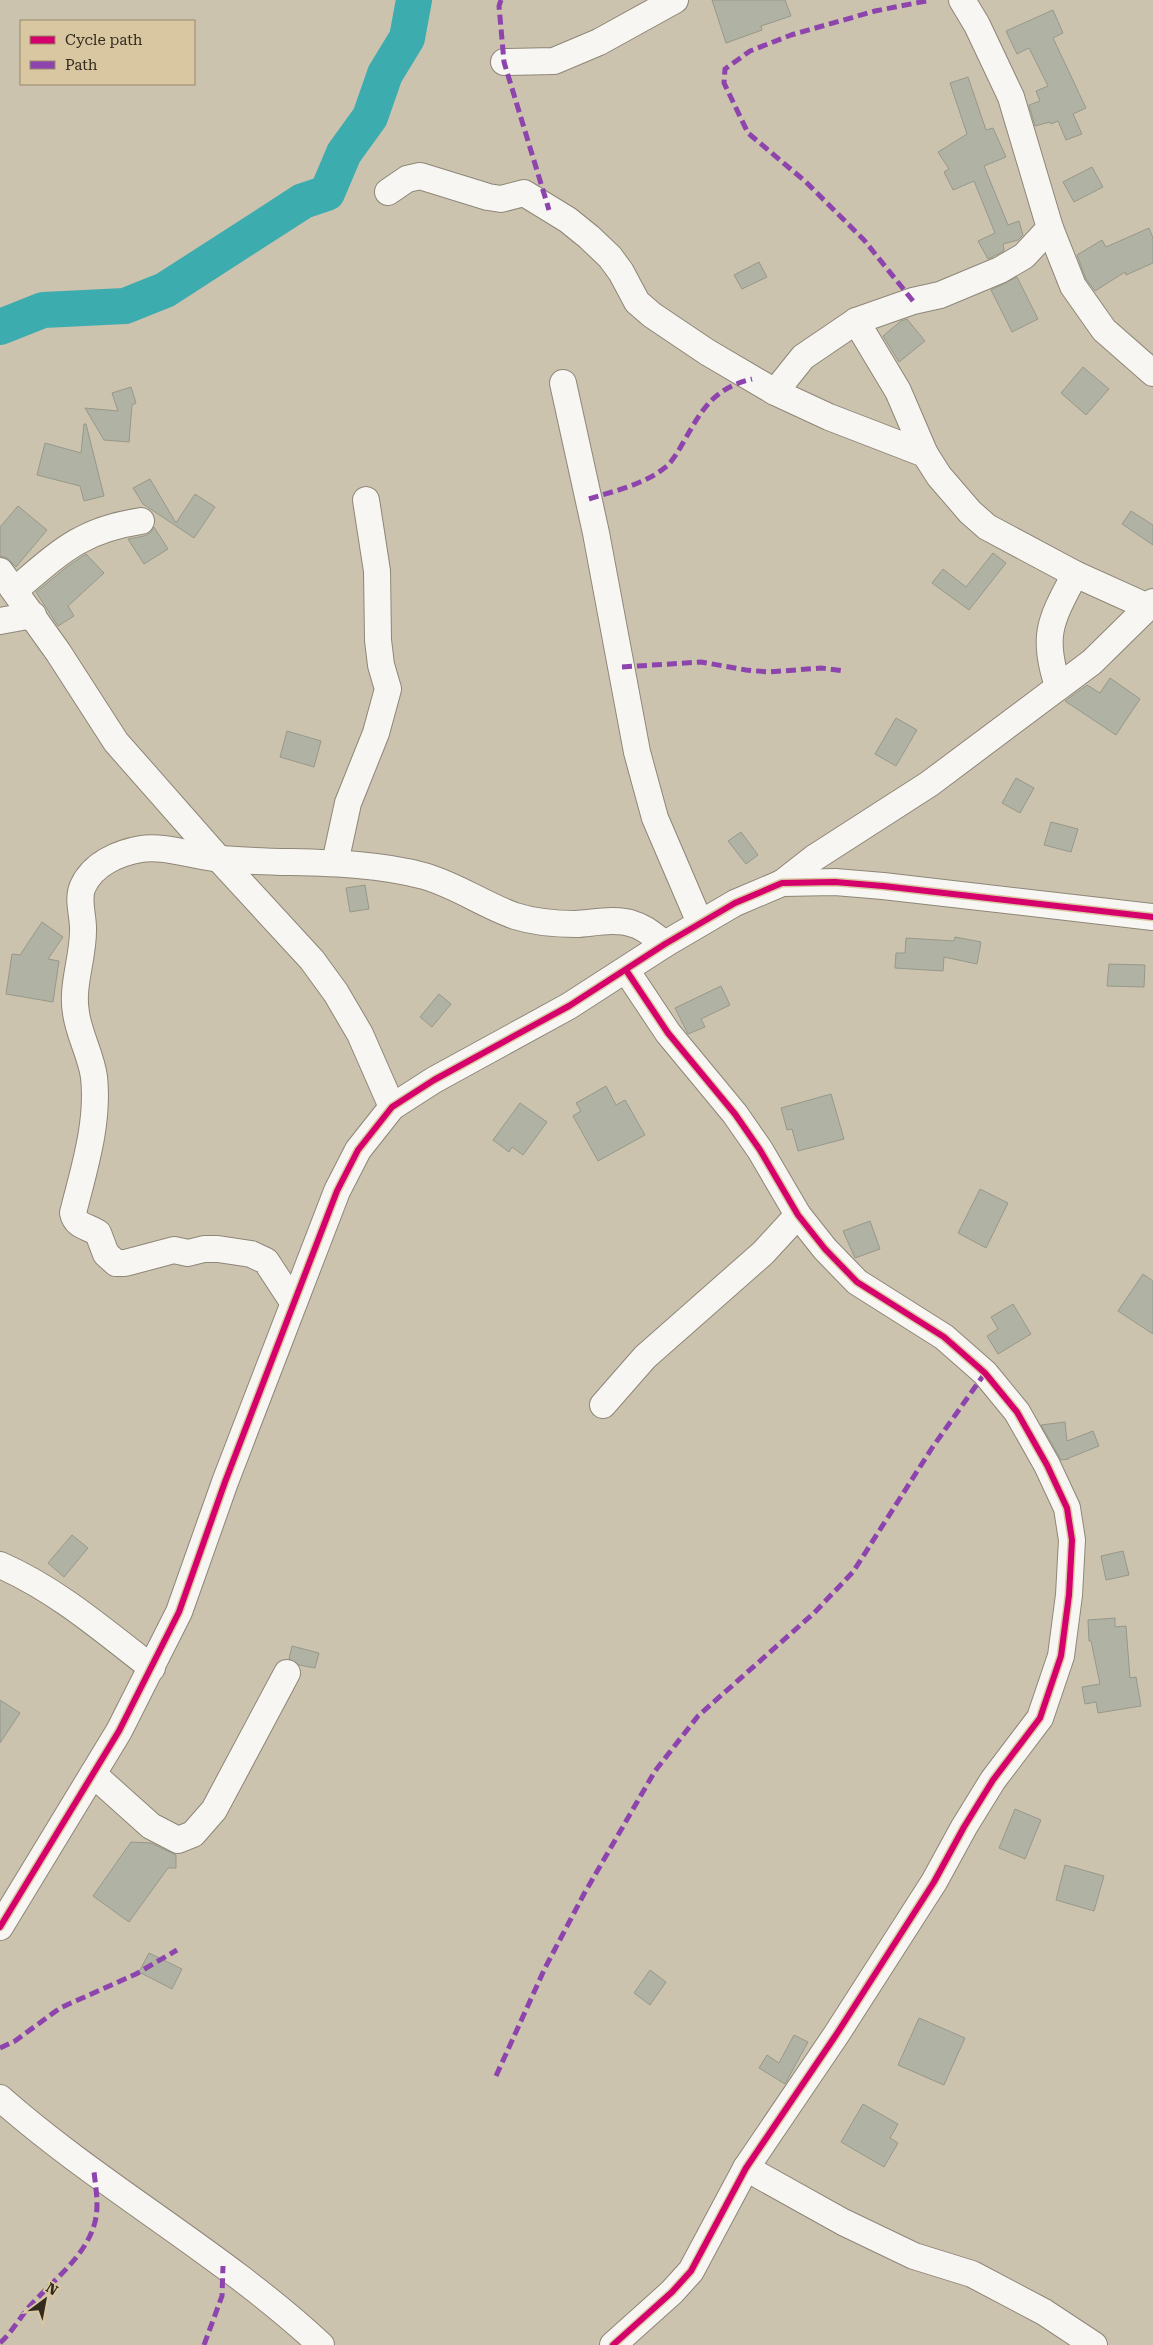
<svg xmlns="http://www.w3.org/2000/svg" width="1153" height="2345" font-family="'Roboto Serif',serif">
  <rect width="100%" height="100%" fill="#ccc3af"/>
  <g fill="none" stroke-linecap="round" stroke-linejoin="round">
    <path stroke="#3dacaf" stroke-width="36" d="M0,327l43,-17 82,-4 40,-16 138,-89 24,-8 17,-40 26,-36 15,-43 22,-36 7,-38"/>
  </g>
  <g fill="#b0b2a3" stroke="#97988a">
    <path d="M712,0h73l6,16 -30,10 1,4 -36,13z"/>
    <path d="M1053,10l10,23 -10,5 33,70 -13,6 9,20 -16,6 -8,-19 -7,3 -1,-2 -15,4 -6,-21 11,-4 -4,-10 12,-5 -19,-38 -12,6 -11,-23z"/>
    <path d="M968,77l18,53 7,-2 13,29 -22,9 24,59 11,-4 4,14 -5,5 -15,4 1,7 -16,8 -10,-18 17,-8 -21,-52 -21,9 -9,-18 5,-3 -11,-17 29,-18 -17,-51z"/>
    <path d="M1092,167l11,20 -29,15 -11,-20z"/>
    <path d="M1149,228l4,10v25l-27,12 -1,-3 -30,19 -9,-12 -9,-24 25,-15 4,7z"/>
    <path d="M759,262l8,15 -25,12 -8,-14z"/>
    <path d="M1017,277l21,42 -26,13 -21,-42z"/>
    <path d="M907,319l18,22 -26,21 -16,-26 18,-15z"/>
    <path d="M1083,367l26,22 -23,26 -25,-22z"/>
    <path d="M131,387l5,16 -4,2 -3,37 -25,-2 -19,-32 33,3 -6,-18z"/>
    <path d="M84,424h2l18,72 -20,5 -4,-15 -43,-11 8,-32 36,10z"/>
    <path d="M150,479l26,44 19,-29 20,13 -21,31 -51,-34 -10,-16z"/>
    <path d="M18,506l29,24 -31,37 -9,-9 -7,-2v-29z"/>
    <path d="M1131,511l22,14v20l-31,-21z"/>
    <path d="M154,527l14,22 -24,15 -16,-25 16,-3 6,-3z"/>
    <path d="M993,553l13,10 -37,47 -37,-27 11,-14 23,18z"/>
    <path d="M86,554l18,19 -36,33 6,10 -16,10 -22,-34 32,-26z"/>
    <path d="M1110,678l30,21 -24,36 -51,-34 22,-16 13,8z"/>
    <path d="M896,718l21,12 -21,36 -21,-12z"/>
    <path d="M287,731l34,10 -7,26 -34,-10z"/>
    <path d="M1016,778l18,10 -14,25 -18,-10z"/>
    <path d="M1051,822l27,7 -7,23 -27,-7z"/>
    <path d="M741,832l17,23 -12,9 -18,-23z"/>
    <path d="M365,885l4,24 -19,3 -4,-24z"/>
    <path d="M42,922l21,15 -15,22 11,2 -6,41 -47,-8 6,-40 8,1z"/>
    <path d="M955,937l26,5 -4,22 -33,-7 -1,14 -48,-3 1,-15h9l1,-15 48,3z"/>
    <path d="M1109,964l36,1 -1,22 -37,-1z"/>
    <path d="M721,986l9,19 -29,14 4,8 -17,7 -13,-26z"/>
    <path d="M439,994l12,10 -19,23 -12,-10z"/>
    <path d="M606,1086l10,19 9,-5 20,35 -47,26 -25,-45 8,-5 -5,-8z"/>
    <path d="M831,1094l13,45 -46,12 -6,-22 -5,1 -6,-22z"/>
    <path d="M520,1103l27,19 -24,33 -11,-8 -3,5 -16,-12z"/>
    <path d="M980,1189l28,14 -22,45 -28,-15z"/>
    <path d="M870,1221l10,28 -25,9 -12,-27z"/>
    <path d="M1143,1274l10,7v53l-35,-23z"/>
    <path d="M1013,1304l18,30 -33,20 -11,-18 11,-7 -7,-12z"/>
    <path d="M1065,1422l2,19 26,-10 6,15 -30,12v1l-8,1 -20,-35z"/>
    <path d="M72,1535l16,13 -24,29 -16,-14z"/>
    <path d="M1123,1551l6,24 -23,5 -5,-24z"/>
    <path d="M1115,1618v9l11,-1 4,52 6,-1 5,29 -43,7 -2,-11 -11,2 -3,-17 18,-3 -9,-43h-2l-1,-21z"/>
    <path d="M292,1646l27,7 -4,15 -16,-3 -10,-6z"/>
    <path d="M0,1700l20,13 -20,30z"/>
    <path d="M1015,1809l26,11 -16,39 -26,-11z"/>
    <path d="M131,1842l20,1 25,12v13h-8l-39,54 -36,-26z"/>
    <path d="M1065,1865l39,11 -10,35 -38,-11z"/>
    <path d="M149,1953l33,16 -10,20 -33,-17z"/>
    <path d="M650,1970l16,12 -16,23 -16,-12z"/>
    <path d="M919,2018l46,20 -21,47 -46,-20z"/>
    <path d="M794,2035l14,7 -23,42 -26,-16 8,-13 12,8z"/>
    <path d="M863,2104l35,20 -8,14 8,5 -14,24 -43,-25z"/>
  </g>
  <g fill="none" stroke-linecap="round" stroke-linejoin="round">
    <defs>
      <g id="minor">
        <path d="M962,0l15,25 34,72 39,131 23,58 31,44 49,43"/>
        <path d="M504,62l50,-1 45,-19 76,-42"/>
        <path d="M388,192l19,-13 13,-3 68,21 13,2 23,-6 44,27 21,17 21,20 11,15 16,30 15,13 55,37 68,40 54,25 96,37 14,22 31,36 17,15 88,47 73,33"/>
        <path d="M856,321l42,70 27,63"/>
        <path d="M563,383l33,150 41,219 18,66 45,105"/>
        <path d="M775,392l28,-35 53,-36 57,-20 27,-6 60,-25 24,-14 26,-28"/>
        <path d="M0,571l58,81 58,90 103,117 93,101 24,33 24,41 32,73"/>
        <path d="M15,590c45,-38 66,-60 126,-69"/>
        <path d="M0,621l33,-6"/>
        <path d="M1058,686c-17,-51 -7,-66 17,-112"/>
        <path d="M335,863l13,-60 28,-70 12,-44 -7,-24 -3,-25 -1,-69 -11,-71"/>
        <path d="M782,883l32,-25 115,-74 163,-122 61,-60"/>
        <path d="M293,1302l-27,-41 -15,-7 -33,-5h-14l-16,4 -14,-3 -49,13h-9l-10,-9 -8,-21c-10,-7 -22,-6 -25,-20 11,-44 26,-90 21,-136 -3,-22 -15,-42 -18,-64 -5,-28 8,-57 7,-85 0,-13 -6,-30 0,-42 10,-22 35,-33 58,-37 24,-4 55,8 80,10 68,6 136,-1 203,17 32,9 60,29 91,40 19,6 42,8 61,8 18,-1 40,-6 57,0 12,3 22,13 32,20"/>
        <path d="M603,1405l42,-48 118,-104 35,-38"/>
        <path d="M0,1565c57,25 103,65 152,103"/>
        <path d="M93,1774l58,52 27,14 15,-6 21,-24 73,-137"/>
        <path d="M0,1927l119,-196 60,-119 46,-130 112,-291 21,-41 34,-43 42,-27 135,-74 96,-62 70,-41 47,-20 53,-1 48,4 270,31"/>
        <path d="M0,2098c101,89 222,155 321,247"/>
        <path d="M746,2168l97,54 71,34 58,18 72,38 50,33"/>
        <path d="M613,2345l59,-53 19,-21 55,-103 90,-133 98,-153 30,-55 29,-47 47,-62 21,-62 8,-61 3,-55 -5,-32 -20,-43 -30,-53 -32,-39 -41,-36 -87,-55 -32,-33 -27,-34 -38,-65 -25,-36 -67,-81 -42,-63"/>
      </g>
    </defs>
    <use href="#minor" stroke="#8e8677" stroke-width="28"/>
    <use href="#minor" stroke="#f7f6f3" stroke-width="26"/>
    <g stroke="#8e44ad" stroke-width="5" stroke-dasharray="10 5" stroke-linecap="butt">
      <path d="M501,0l-2,6 5,56 45,148"/>
      <path d="M913,301l-49,-61 -58,-58 -58,-49 -24,-50 1,-14 25,-18 41,-16 84,-24 56,-11"/>
      <path d="M589,499c25,-8 57,-15 78,-33 7,-7 12,-16 17,-25 19,-33 29,-52 68,-62"/>
      <path d="M622,667l79,-5 45,8 23,2 52,-4 23,3"/>
      <path d="M0,2048l15,-7 45,-33 76,-34 41,-24"/>
      <path d="M496,2076l49,-108 39,-74 71,-123 43,-55 116,-103 39,-41 79,-124 53,-75"/>
      <path d="M0,2343c12,-11 19,-24 29,-36 23,-26 57,-50 66,-85 4,-16 1,-33 -1,-50"/>
      <path d="M204,2345l18,-49 1,-30"/>
    </g>
    <defs>
      <g id="cycleway">
        <path d="M0,1927l119,-196 60,-119 46,-130 112,-291 21,-41 34,-43 42,-27 135,-74 96,-62 70,-41 47,-20 53,-1 48,4 270,31"/>
        <path d="M613,2345l59,-53 19,-21 55,-103 90,-133 98,-153 30,-55 29,-47 47,-62 21,-62 8,-61 3,-55 -5,-32 -20,-43 -30,-53 -32,-39 -41,-36 -87,-55 -32,-33 -27,-34 -38,-65 -25,-36 -67,-81 -42,-63"/>
      </g>
    </defs>
    <use href="#cycleway" stroke="#d9c7a2" stroke-width="9"/>
    <use href="#cycleway" stroke="#d6006c" stroke-width="6"/>
  </g>
  <rect x="20" y="20" width="175" height="65" fill="#d9c7a2" stroke="#96896d"/>
  <rect x="30" y="36" width="25" height="8" fill="#d6006c" stroke="#96896d"/>
  <text x="65" y="45" font-size="15" fill="#322b1d">Cycle path</text>
  <rect x="30" y="61" width="25" height="8" fill="#8e44ad" stroke="#96896d"/>
  <text x="65" y="70" font-size="15" fill="#322b1d">Path</text>
  <g transform="translate(45 2300) rotate(32)" stroke="#d9c7a2" stroke-width="4" paint-order="stroke">
  <path d="M0-4L9 19L0 12L-9 19Z" fill="#322b1d"/>
  <text y="-8" font-size="14" font-weight="bold" text-anchor="middle" fill="#322b1d">N</text>
  </g>
</svg>
